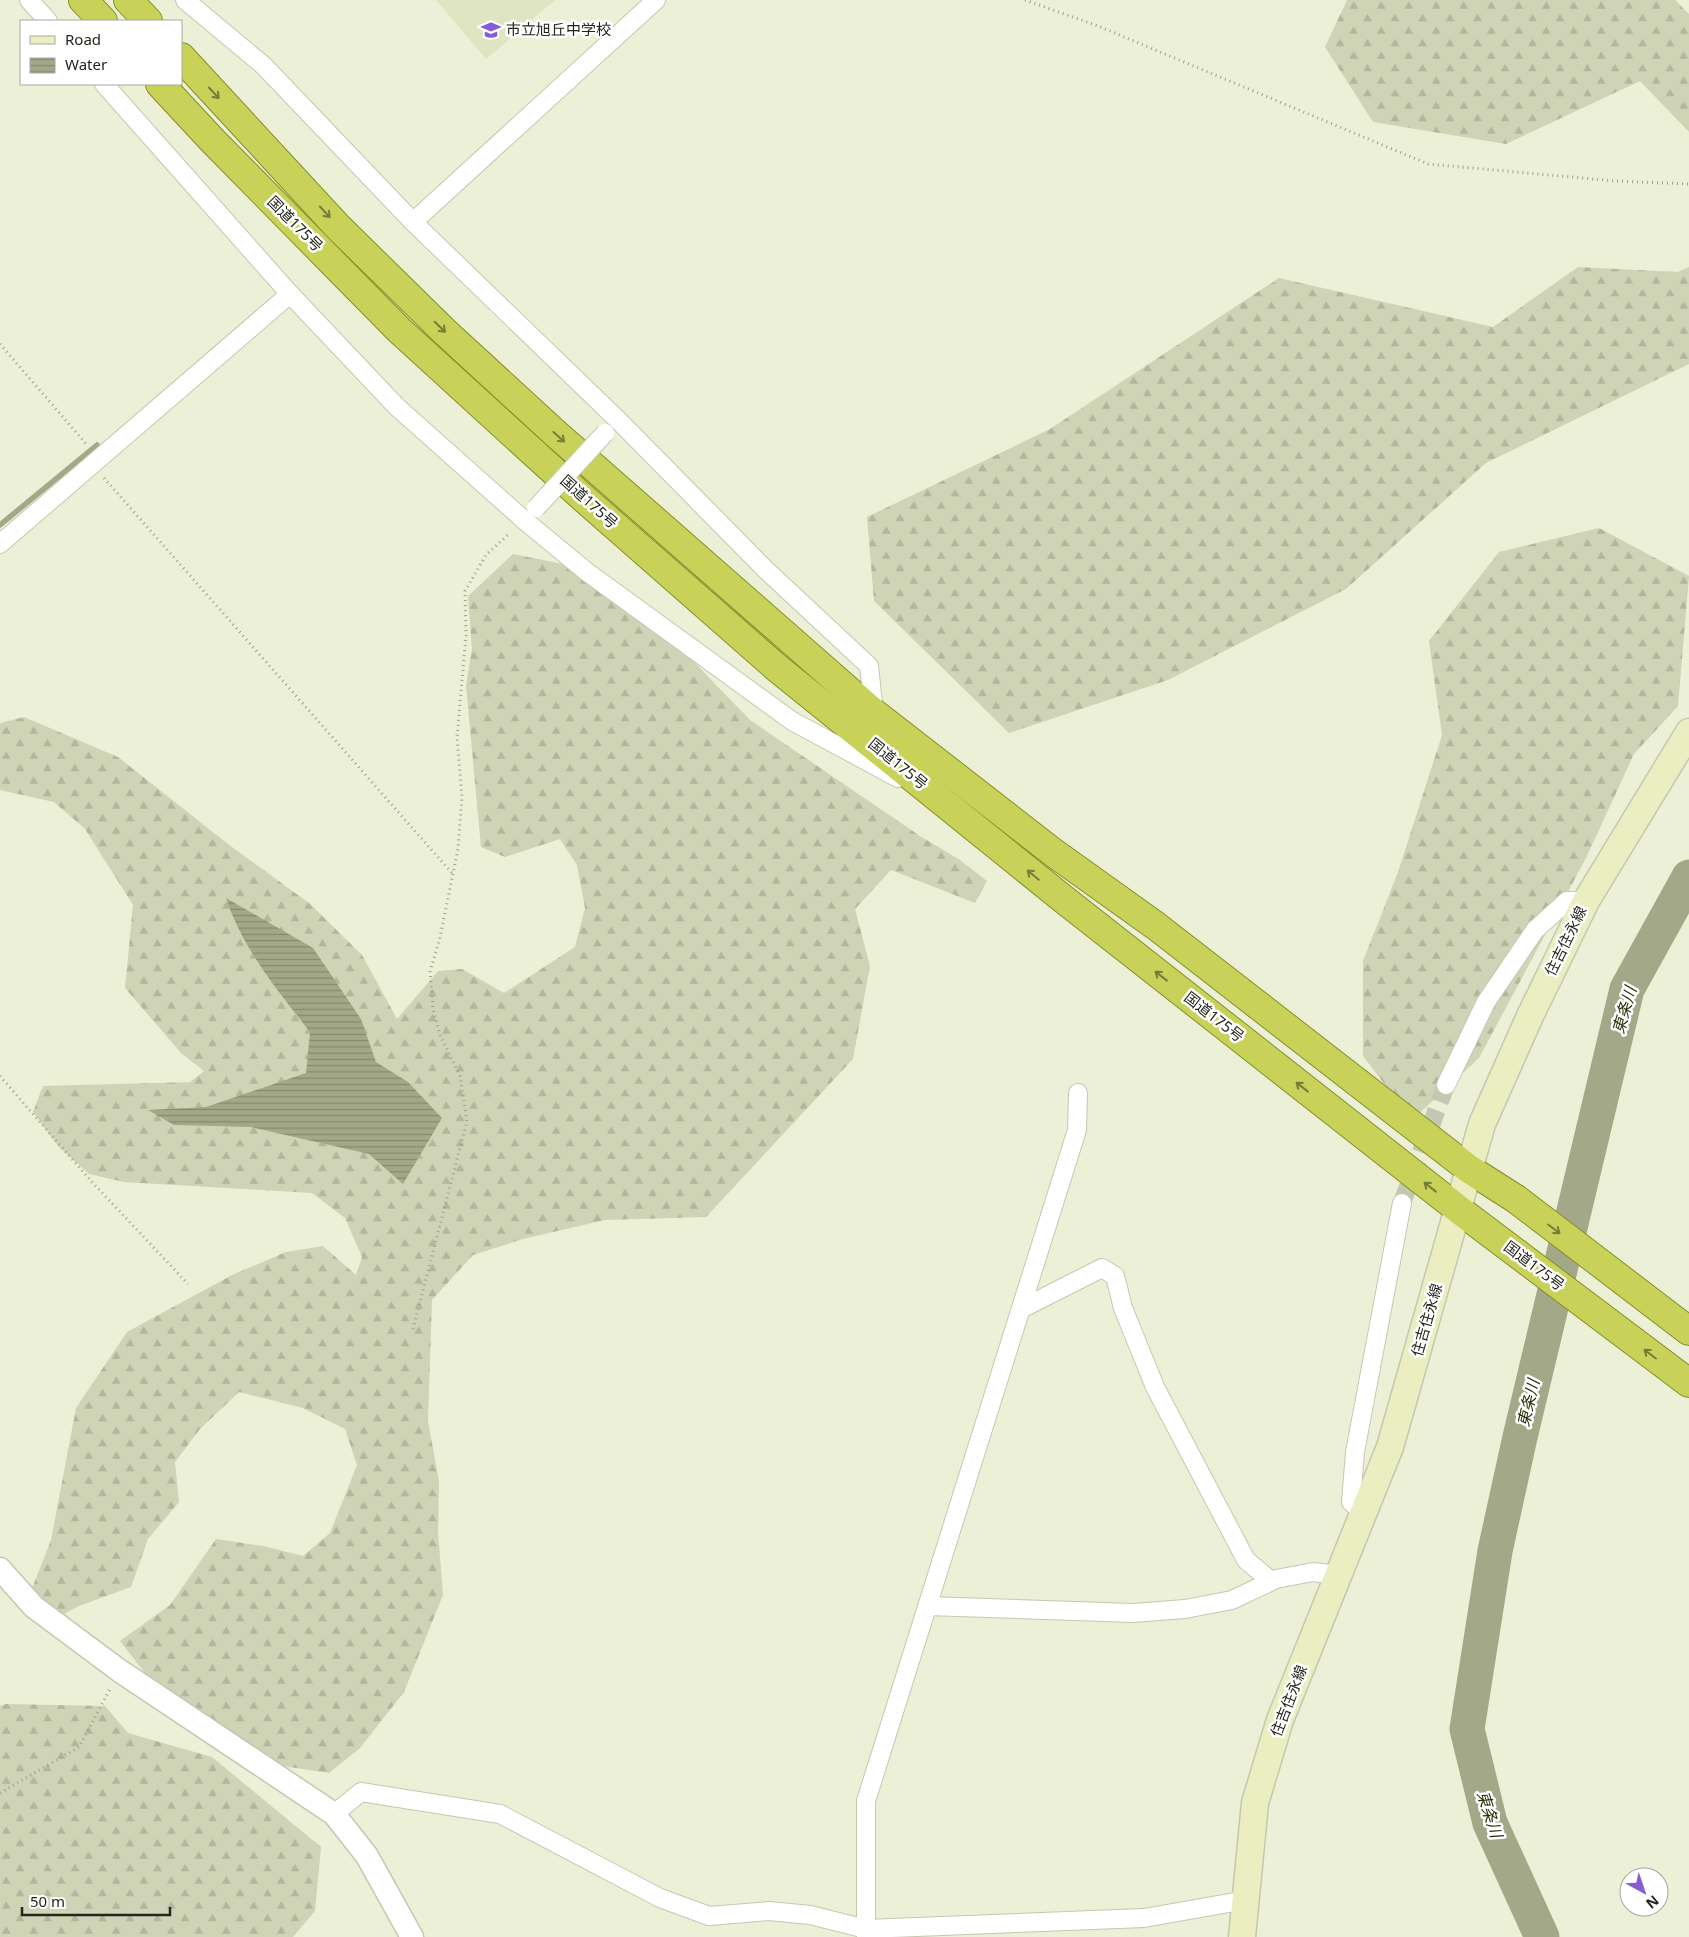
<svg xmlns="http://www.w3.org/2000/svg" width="1689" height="1937" font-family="'Noto Sans','Noto Sans JP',sans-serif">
  <defs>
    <pattern id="forest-firs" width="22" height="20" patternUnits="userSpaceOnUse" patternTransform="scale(1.25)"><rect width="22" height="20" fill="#cfd4b7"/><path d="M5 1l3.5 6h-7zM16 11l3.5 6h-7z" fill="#b2b69d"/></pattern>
    <pattern id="water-rules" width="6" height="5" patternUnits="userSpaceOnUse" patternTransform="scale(1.25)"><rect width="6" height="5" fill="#a3a888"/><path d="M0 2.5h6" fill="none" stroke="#85896e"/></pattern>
  </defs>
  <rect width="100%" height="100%" fill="#ecf0d6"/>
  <path fill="#dfe4c3" d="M436,0h119l-69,59z"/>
  <g fill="url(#forest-firs)">
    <path d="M1347,0h328l14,14v118l-49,-51 -134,63 -133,-22 -48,-75z"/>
    <path d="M1578,267l100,5 11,-5v97l-203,99 -140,126 -178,91 -159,53 -135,-132 -7,-84 183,-88 229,-151 214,49z"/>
    <path d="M1599,528l90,48 -11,130 -44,48 -48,104 -107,200 -67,62 -49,-64v-95l35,-89 44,-137 -13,-94 70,-89z"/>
    <path d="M513,554l50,10 109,75 78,81 170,116 40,24 27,21 -12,22 -84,-33 -36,39 15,57 -17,93 -147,158 -101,3 -82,19 -50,16 -41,45 -4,121 11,61 -1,50 5,63 -39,97 -44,56 -31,25 -53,-8 -120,-78 -36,-46 50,-36 46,-66 47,7 40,10 27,-23 27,-68 -12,-36 -42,-21 -64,-16 -39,37 -25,33 4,40 -31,37 -17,48 -52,19 -23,12 -25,-27 20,-51 25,-132 51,-76 105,-57 54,-23 37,-6 33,29 6,-18 -17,-39 -33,-25 -188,-11 -35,-8 -31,-28 -25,-34 10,-26 147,-4 14,-11 -23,-18 -56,-65 8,-83 -48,-76 -31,-27 -54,-12v-67l24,-6 94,40 110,87 81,59 53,52 35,64 41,-48 24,-2 42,24 71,-46 10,-39 -8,-43 -17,-26 -55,18 -24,-10 -15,-161 6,-37 -4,-53z"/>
    <path d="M6,1704l99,2 23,27 84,24 109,90 -6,64 -22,26h-293v-231z"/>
  </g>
  <path fill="url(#water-rules)" d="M226,898l87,50 48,71 15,43 32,20 34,36 -39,66 -34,-30 -118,-27 -77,-2 -26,-15 58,-3 100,-34 4,-41c-33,-42 -67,-83 -84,-134z"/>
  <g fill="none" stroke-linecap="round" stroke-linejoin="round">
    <path stroke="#a3a888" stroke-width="5.5" d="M0,525l97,-80"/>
    <path stroke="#a3a888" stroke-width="35" d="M1542,1937l-52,-114 -23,-94 28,-178 25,-114 107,-448 62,-112"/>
    <path stroke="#c4c7b1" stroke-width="18" stroke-dasharray="18 9" stroke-linecap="butt" d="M1402,1203l44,-118"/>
    <defs>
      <g id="minor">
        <path d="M29,0l19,21"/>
        <path d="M185,0l79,66 149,156 207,200 145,147 104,97 5,47"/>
        <path d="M104,84l186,210 107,113 127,113 63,52 205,149 106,57"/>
        <path d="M413,222l243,-222"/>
        <path d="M0,544l290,-250"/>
        <path d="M1446,1085l40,-83 49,-72 32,-29h19"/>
        <path d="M1021,1309l81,-41 13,8 8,32 32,79 91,173 25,21"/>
        <path d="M1364,1514l-13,-12 4,-50 47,-249"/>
        <path d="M927,1606l206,7 52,-4 47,-9 44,-21 37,-7 26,3"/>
        <path d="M334,1814l27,-22 139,22 160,84 49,18 60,-5 41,4 56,14 278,-11 102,-18"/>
        <path d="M866,1937v-136l211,-671 1,-37"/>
      </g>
      <path id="tertiary" d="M0,1569l34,38 86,64 214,143 33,42 45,81"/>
      <path id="secondary" d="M1242,1937l13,-134 25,-83 110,-273 92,-323 48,-108 56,-115 103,-169"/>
      <g id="trunk">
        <path d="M83,0l20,21"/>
        <path d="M128,0l20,21"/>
        <path d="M181,57l157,170 106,104 111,102 319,280 180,140 102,73 313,243 47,30 173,132"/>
        <path d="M160,84l52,56 187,190 181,165 197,173 285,230 396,311 231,174"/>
      </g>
    </defs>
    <use href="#minor" stroke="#c5c8b0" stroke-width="20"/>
    <use href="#tertiary" stroke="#c5c8b0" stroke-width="25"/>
    <use href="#secondary" stroke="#c5c8b0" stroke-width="29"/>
    <use href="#trunk" stroke="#868e28" stroke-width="30"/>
    <g stroke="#9da08c" stroke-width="3" stroke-dasharray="1 4" stroke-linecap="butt">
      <path d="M1025,0l73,26 330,138 187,17 74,3"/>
      <path d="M0,344l87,101"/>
      <path d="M104,478l348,395"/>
      <path d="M0,1076l92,106 96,102"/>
      <path d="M413,1329l54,-208 -7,-45 -20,-41 -7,-26 -3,-38 9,-29 19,-93 4,-52 -5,-60 9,-101 -1,-45 21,-36 24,-22"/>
      <path d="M0,1793l79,-46 31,-58"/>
    </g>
    <use href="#minor" stroke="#fff" stroke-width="18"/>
    <use href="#tertiary" stroke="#fff" stroke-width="22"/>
    <use href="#secondary" stroke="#ebeec0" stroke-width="26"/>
    <use href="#trunk" stroke="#c8d258" stroke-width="28"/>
    <defs>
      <path id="minor-bridge" d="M536,508l69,-75"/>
    </defs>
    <use href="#minor-bridge" stroke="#c5c8b0" stroke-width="20" stroke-linecap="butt"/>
    <use href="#minor-bridge" stroke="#fff" stroke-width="18"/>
  </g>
  <defs><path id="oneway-shaft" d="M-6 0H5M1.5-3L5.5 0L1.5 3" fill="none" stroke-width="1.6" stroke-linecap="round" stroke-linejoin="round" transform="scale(1.25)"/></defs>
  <g stroke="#767c3a">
    <use href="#oneway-shaft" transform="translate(214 93) rotate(47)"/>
    <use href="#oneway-shaft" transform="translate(325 212) rotate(47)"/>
    <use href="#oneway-shaft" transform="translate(440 327) rotate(44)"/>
    <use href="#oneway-shaft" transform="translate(559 437) rotate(42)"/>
    <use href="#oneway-shaft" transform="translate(1033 875) rotate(-140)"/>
    <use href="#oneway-shaft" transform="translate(1161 976) rotate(-142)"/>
    <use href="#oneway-shaft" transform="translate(1302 1087) rotate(-142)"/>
    <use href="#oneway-shaft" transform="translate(1430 1187) rotate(-142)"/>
    <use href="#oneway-shaft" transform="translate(1554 1229) rotate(37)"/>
    <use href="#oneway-shaft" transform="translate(1650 1354) rotate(-143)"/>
  </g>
  <defs>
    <symbol id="school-bare" viewBox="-9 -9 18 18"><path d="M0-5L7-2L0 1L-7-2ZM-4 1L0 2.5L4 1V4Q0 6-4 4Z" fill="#865dd7" stroke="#fff" stroke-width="2.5" paint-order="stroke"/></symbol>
  </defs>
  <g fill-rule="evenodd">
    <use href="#school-bare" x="477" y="16" width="28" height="28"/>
  </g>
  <g text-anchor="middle" stroke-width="5" stroke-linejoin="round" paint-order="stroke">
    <g font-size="15" fill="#24251c" stroke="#fff" text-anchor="start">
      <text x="506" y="35">市立旭丘中学校</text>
    </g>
    <g font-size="15" fill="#24251c" stroke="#fff">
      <text transform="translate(295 224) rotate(45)" y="5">国道175号</text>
      <text transform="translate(589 502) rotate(42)" y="5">国道175号</text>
      <text transform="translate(898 764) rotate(39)" y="5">国道175号</text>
      <text transform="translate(1566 941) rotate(-64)" y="5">住吉住永線</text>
      <text transform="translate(1214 1017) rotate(38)" y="5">国道175号</text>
      <text transform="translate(1534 1266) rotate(37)" y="5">国道175号</text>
      <text transform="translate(1427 1320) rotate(-74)" y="5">住吉住永線</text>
      <text transform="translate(1289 1701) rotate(-69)" y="5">住吉住永線</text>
    </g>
    <g font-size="16" font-style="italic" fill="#2b2e05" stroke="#fff">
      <text transform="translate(1624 1010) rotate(-74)" y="6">東条川</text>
      <text transform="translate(1528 1403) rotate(-77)" y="6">東条川</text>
      <text transform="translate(1490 1814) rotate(72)" y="6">東条川</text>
    </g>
  </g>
  <rect x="20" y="20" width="162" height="65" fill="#ffffff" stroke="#a7a8a4"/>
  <rect x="30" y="36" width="25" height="8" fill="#ebeec0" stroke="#a7a8a4"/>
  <text x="65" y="45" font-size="15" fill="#24251c">Road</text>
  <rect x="30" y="58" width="25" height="15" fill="url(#water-rules)" stroke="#a7a8a4"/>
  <text x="65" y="70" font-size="15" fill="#24251c">Water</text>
  <g transform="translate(1644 1892) rotate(140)"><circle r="24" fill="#ffffff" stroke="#a7a8a4"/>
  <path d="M0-4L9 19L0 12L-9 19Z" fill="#865dd7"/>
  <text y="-8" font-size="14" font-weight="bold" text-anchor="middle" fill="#24251c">N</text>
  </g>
  <path d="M22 1907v8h148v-8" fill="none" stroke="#24251c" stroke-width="2.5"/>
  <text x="30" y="1907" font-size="15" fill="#24251c" stroke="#ffffff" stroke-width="4" paint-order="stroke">50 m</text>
</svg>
